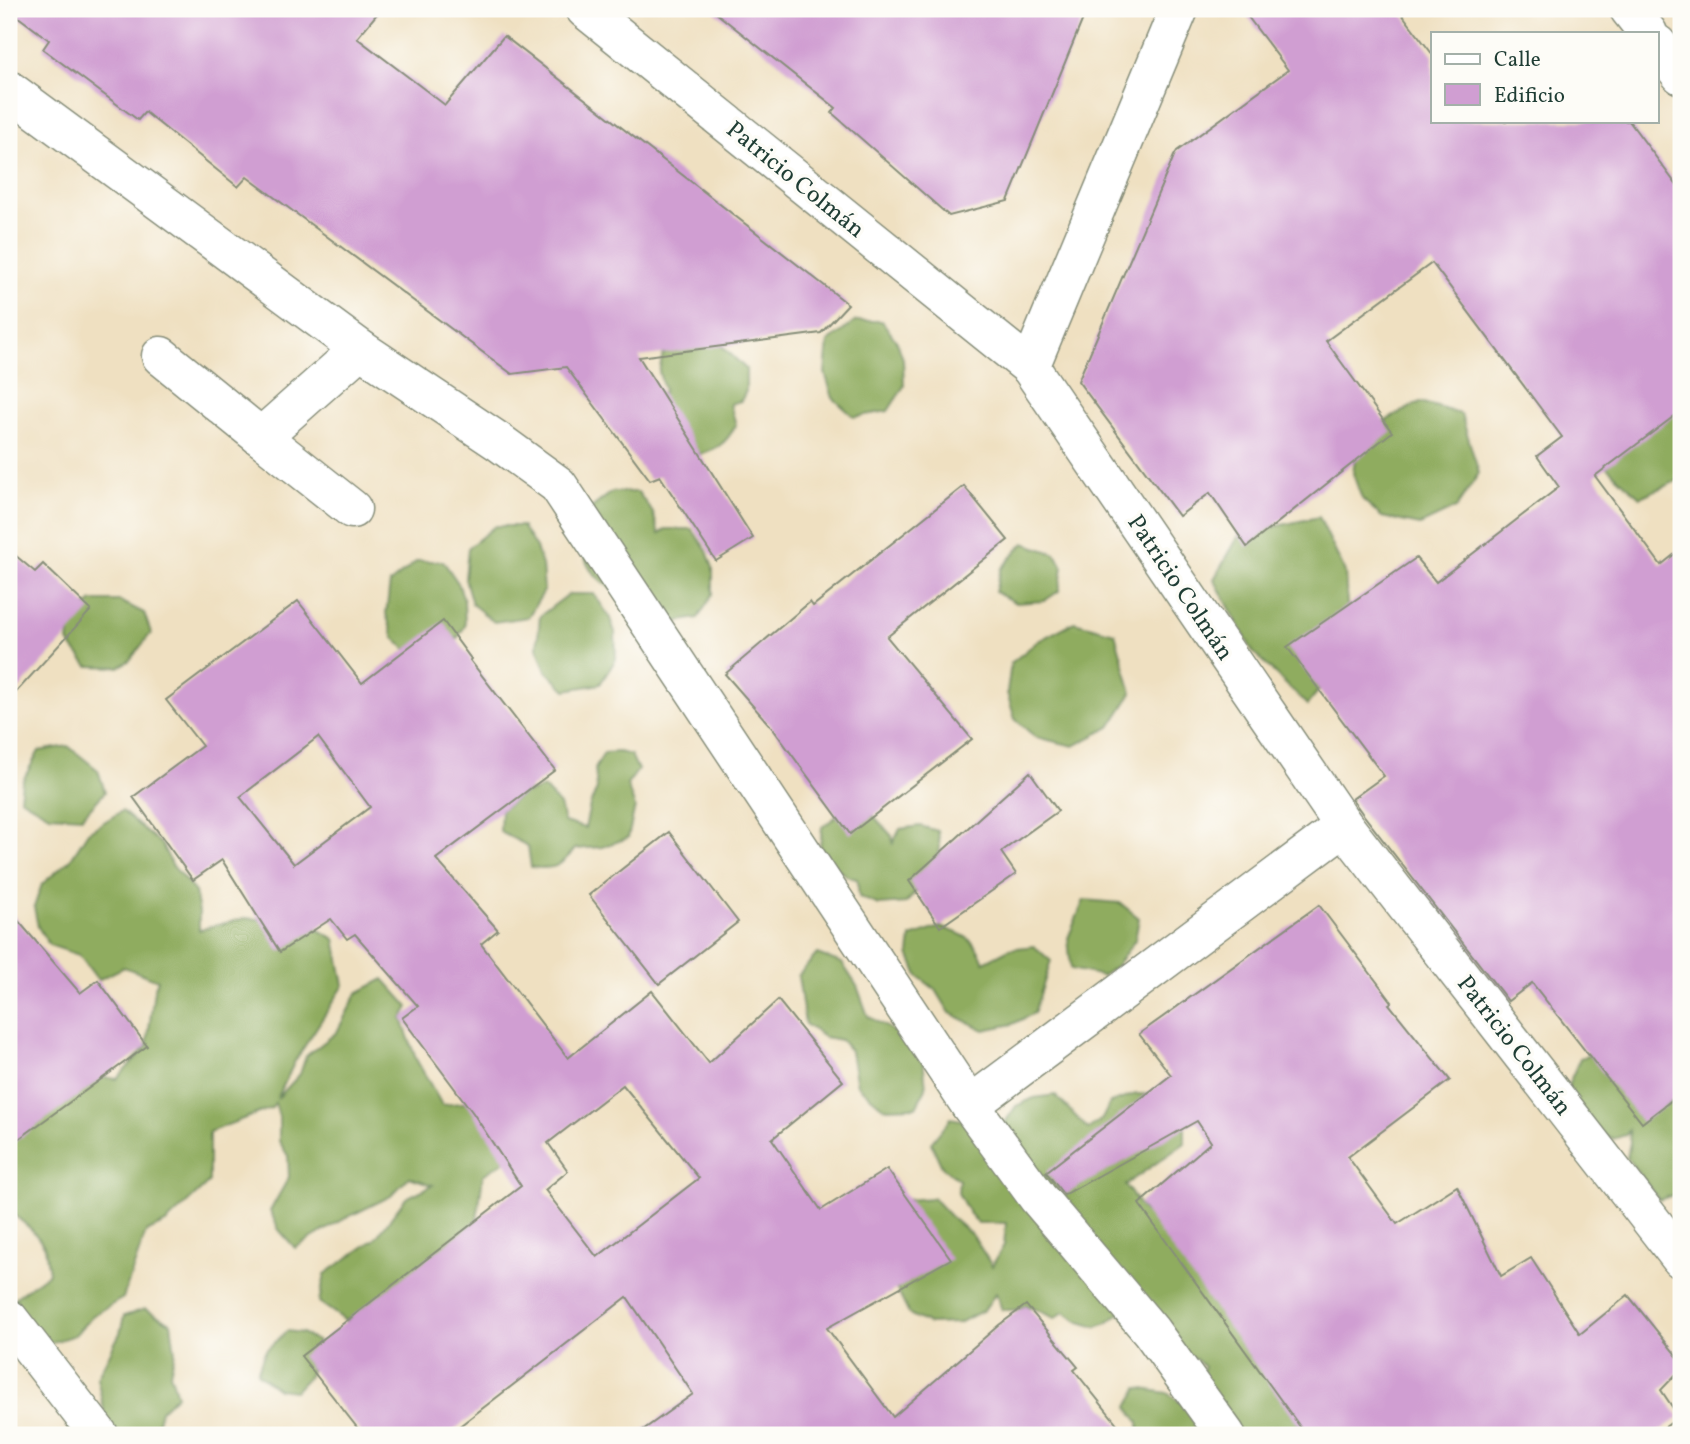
<svg xmlns="http://www.w3.org/2000/svg" width="1690" height="1444" font-family="Vollkorn,serif">
  <rect width="100%" height="100%" fill="#fdfcf7"/>
  <filter id="ink" filterUnits="userSpaceOnUse"><feTurbulence type="fractalNoise" baseFrequency=".0143" numOctaves="2"/><feDisplacementMap in="SourceGraphic" scale="14" xChannelSelector="R" yChannelSelector="G"/><feConvolveMatrix kernelMatrix="1 2 1 2 8 2 1 2 1" color-interpolation-filters="sRGB"/></filter>
  <filter id="wash" filterUnits="userSpaceOnUse"><feTurbulence type="fractalNoise" baseFrequency=".00686" numOctaves="4" result="noise"/><feDisplacementMap in="SourceGraphic" scale="28" xChannelSelector="R" yChannelSelector="G"/><feGaussianBlur stdDeviation="1.57" result="paint"/><feColorMatrix in="noise" values="0 0 0 0 0 0 0 0 0 0 0 0 0 0 0 0 0 1.4 0 .05"/><feComposite in="paint" operator="in"/></filter>
  <g filter="url(#wash)">
    <rect width="100%" height="100%" fill="#efe0c1"/>
    <g fill="#8fac5f" stroke="#57744a" stroke-width="2">
      <path d="M856,321h26l15,21 6,17 1,27 -16,25 -34,6 -21,-19 -8,-25 3,-31z"/>
      <path d="M690,340l32,6 24,23v22l-5,10 -11,3 6,21c-11,21 -20,24 -41,31l-40,-51 9,-15 -5,-18 4,-18z"/>
      <path d="M1420,402l41,12 18,59 -23,35 -36,17 -38,-8 -20,-18 -9,-25 4,-31 28,-22z"/>
      <path d="M1681,411v68l-41,18 -40,-36 49,-45z"/>
      <path d="M612,492h26l15,21 6,21 7,-5h26l15,22 6,17v26l-15,24 -35,6c-16,-11 -67,-42 -74,-57 -10,-17 -6,-36 -4,-54z"/>
      <path d="M1319,517l26,55 5,80 -43,53 -54,-53 -39,-73 26,-45z"/>
      <path d="M495,526h27l14,22 6,17 2,26 -16,26 -34,5 -22,-18 -7,-25 3,-31z"/>
      <path d="M1024,543l32,11 7,13 -4,24 -15,10 -28,2 -21,-11 6,-23z"/>
      <path d="M417,561h26l15,22 6,17 1,26 -16,25 -35,6 -20,-19 -8,-24 4,-31z"/>
      <path d="M569,594h25l15,22 6,16 1,27 -16,25 -34,6 -20,-19 -9,-24 3,-31z"/>
      <path d="M92,601h28l24,12 7,20 -21,27 -11,7 -31,-1 -20,-24 3,-21z"/>
      <path d="M1074,622l41,11 17,60 -22,34 -36,19 -39,-9 -20,-18 -8,-26 4,-30 27,-22z"/>
      <path d="M68,746l30,24 7,22 -23,25 -33,-2 -29,-17 2,-16 17,-31z"/>
      <path d="M619,752l12,3 7,15 -11,15 8,22 -7,31 -26,9 -27,2c-15,18 -21,21 -44,18l-3,-21 -28,-14 1,-22 22,-16 21,-6 16,17 4,17 21,6 5,-23 7,-16 -2,-20 9,-16z"/>
      <path d="M845,810l26,3 21,23 1,7 7,-14 20,-3 18,5 2,18 -13,31 -21,23 -27,2 -20,-8 -2,-18c-18,-3 -27,-18 -37,-32l2,-20z"/>
      <path d="M122,811l40,34 10,20 23,27 4,20v18l46,-12 61,5 29,16 9,46 -49,76 -18,38 23,-25 6,-18 31,-24 20,-39 27,-14 25,28 -7,12 14,40 26,46 29,-3 49,50 -37,23 -6,45 -92,80 -39,21 -27,-19 6,-28 50,-35 31,-41 27,-13 -24,-8 -18,19 -45,22 -51,30 -16,-18 -9,-19 19,-34 -1,-21 -9,-15v-24l-4,-14 -3,5 -63,24v50l-43,41 -20,9 -23,66 -31,18 -17,19 -31,10 -31,-20 3,-28 33,-24 -4,-26 -13,-17 -20,-17 -3,1v-84l6,-15 56,-42 46,6 30,-33 7,-56 4,-10 -34,-13 -26,13 -19,-25 -30,-10 -11,-18 -4,-20 8,-23 28,-24 18,-28z"/>
      <path d="M1084,900l36,3 19,15 -4,22 -19,26 -14,10 -31,-7 -3,-31z"/>
      <path d="M940,927c23,7 35,11 44,35l25,-13 25,-3 17,15 -17,52 -21,11 -29,6 -34,-17 -14,-23 -18,-14 -9,-22 2,-17z"/>
      <path d="M817,954l25,9 15,23 11,30 54,32 4,40 -10,19 -32,1 -27,-23 -6,-33 -10,-12 -17,-3 -19,-13 -7,-48z"/>
      <path d="M1589,1055l75,50 17,-6v93l-22,8 -32,-42 3,-16 -1,-12 -3,5 -13,4 -16,-8 -30,-43 13,-30z"/>
      <path d="M1136,1094l26,1 23,20v28l-60,42 20,27 18,11 141,209 -2,3h-163v-13l-11,-15 10,-19 29,5 17,12 20,-38 -8,-8 -23,2 -54,-48 -12,10 -11,4 -16,-5 -16,-10 -9,6 -29,-13 -10,5h-14l-6,-17 -12,17 -25,13 -30,1 -20,-10 -12,-24 -11,-44 18,-46 29,-2 17,18 23,20 19,30 12,-21 2,-22h-28l-9,-10 -11,-20 1,-13 -17,-13 -11,-24 20,-25 31,6 11,16 23,-34 18,-8 21,-3 33,34 14,-10 8,-16z"/>
      <path d="M145,1309l26,14 4,29 -5,21 7,22 -16,15 -5,19c-20,8 -28,8 -48,0l-11,-51 23,-45 4,-17z"/>
      <path d="M287,1331l15,2 17,9 -10,34 -14,15 -17,-2 -21,-16 8,-22z"/>
    </g>
    <g id="blocks">
      <g fill="#d09ed2" fill-rule="evenodd">
        <path d="M9,9h372l-24,29 88,67 59,-69 344,268 -27,29 -182,24 114,181 -37,23 -56,-85 -10,4 -84,-113 -54,7 -265,-197 -9,10 -93,-75 -7,8 -95,-71 6,-9 -40,-30z"/>
        <path d="M711,9h376l-79,192 -59,15 -117,-103 4,-5z"/>
        <path d="M1242,9h156l35,46v66h196l52,70v220l-86,65 66,89 20,-16v544l-39,30 -110,-140 -24,18 -146,-188 -10,-14 32,-23 -97,-129 129,-89 20,24 123,-95 -22,-31 25,-19 -130,-174 -106,78 66,91 -145,115 -37,-54 -31,23 -101,-135 96,-225 3,-5 111,-81z"/>
        <path d="M964,486l44,54 -121,97 85,102 -122,95 -77,-105 -48,-55 85,-72 3,4z"/>
        <path d="M9,550l26,22 8,-8 48,46 -82,90z"/>
        <path d="M298,601l64,82 81,-62 28,38 -1,1 85,110 -119,89 62,71 -17,14 87,114 84,-67 57,72 69,-63 65,81 -71,58 49,71 66,-41 64,90 -124,69 66,89 106,-92 27,-20 52,62 -4,3 52,65h-490l57,-41 -66,-97 -179,138h-85l-62,-79 220,-170 -48,-73 -71,-95 16,-12 -63,-72 -8,5 -16,-20 -51,33 -58,-92 -29,20 -60,-83 69,-51 -36,-46zM318,737l52,70 -76,57 -54,-67zM623,1085l76,93 -102,79 -52,-67 23,-19 -20,-28z"/>
        <path d="M1030,772l28,39 -57,41 15,22 -76,53 -31,-46z"/>
        <path d="M669,832l69,90 -79,62 -70,-89z"/>
        <path d="M1319,905l73,97 -3,2 61,76 -102,77 49,67 60,-38 44,90 30,-18 49,76 48,-39 53,66v8l-20,21 18,27 -25,18h-348l-167,-231 72,-62 -14,-21 -133,74 -18,-23 125,-97 -32,-41z"/>
        <path d="M9,910l71,83 18,-13 49,66 -138,100z"/>
      </g>
    </g>
  </g>
  <g filter="url(#ink)">
    <use href="#blocks" fill-opacity="0" stroke="#878e7a" stroke-width="2"/>
    <g fill="none" stroke-linecap="round" stroke-linejoin="round">
      <defs>
        <g id="minor">
          <path d="M585,9l445,358 314,459 337,433"/>
          <path d="M1629,9l19,24"/>
          <path d="M1657,44l24,31"/>
          <path d="M9,90l351,259 139,93 59,43 412,620 68,93 113,133 75,104"/>
          <path d="M161,356l100,81 99,-88"/>
          <path d="M1030,367l149,-358"/>
          <path d="M261,437l91,72"/>
          <path d="M970,1105l374,-279"/>
          <path d="M9,1319l90,116"/>
        </g>
      </defs>
      <use href="#minor" stroke="#878e7a" stroke-width="41"/>
      <use href="#minor" stroke="#fff" stroke-width="38"/>
    </g>
  </g>
  <g text-anchor="middle" stroke-width="7" stroke-linejoin="round" paint-order="stroke">
    <g font-size="24" fill="#1f3d34" stroke="#fdfcf7">
      <text transform="translate(796 179) rotate(39)" y="8">Patricio Colmán</text>
      <text transform="translate(1181 587) rotate(56)" y="8">Patricio Colmán</text>
      <text transform="translate(1515 1045) rotate(52)" y="8">Patricio Colmán</text>
    </g>
  </g>
  <rect width="1690" height="1444" fill="none" stroke="#fdfcf7" stroke-width="35"/>
  <rect x="1431" y="32" width="228" height="91" fill="#fdfcf7" stroke="#a4b0a9" stroke-width="2"/>
  <rect x="1445" y="54" width="35" height="10" fill="#ffffff" stroke="#a4b0a9" stroke-width="2"/>
  <text x="1494" y="66" font-size="21" fill="#1f3d34">Calle</text>
  <rect x="1445" y="84" width="35" height="21" fill="#d09ed2" stroke="#a4b0a9" stroke-width="2"/>
  <text x="1494" y="102" font-size="21" fill="#1f3d34">Edificio</text>
</svg>
